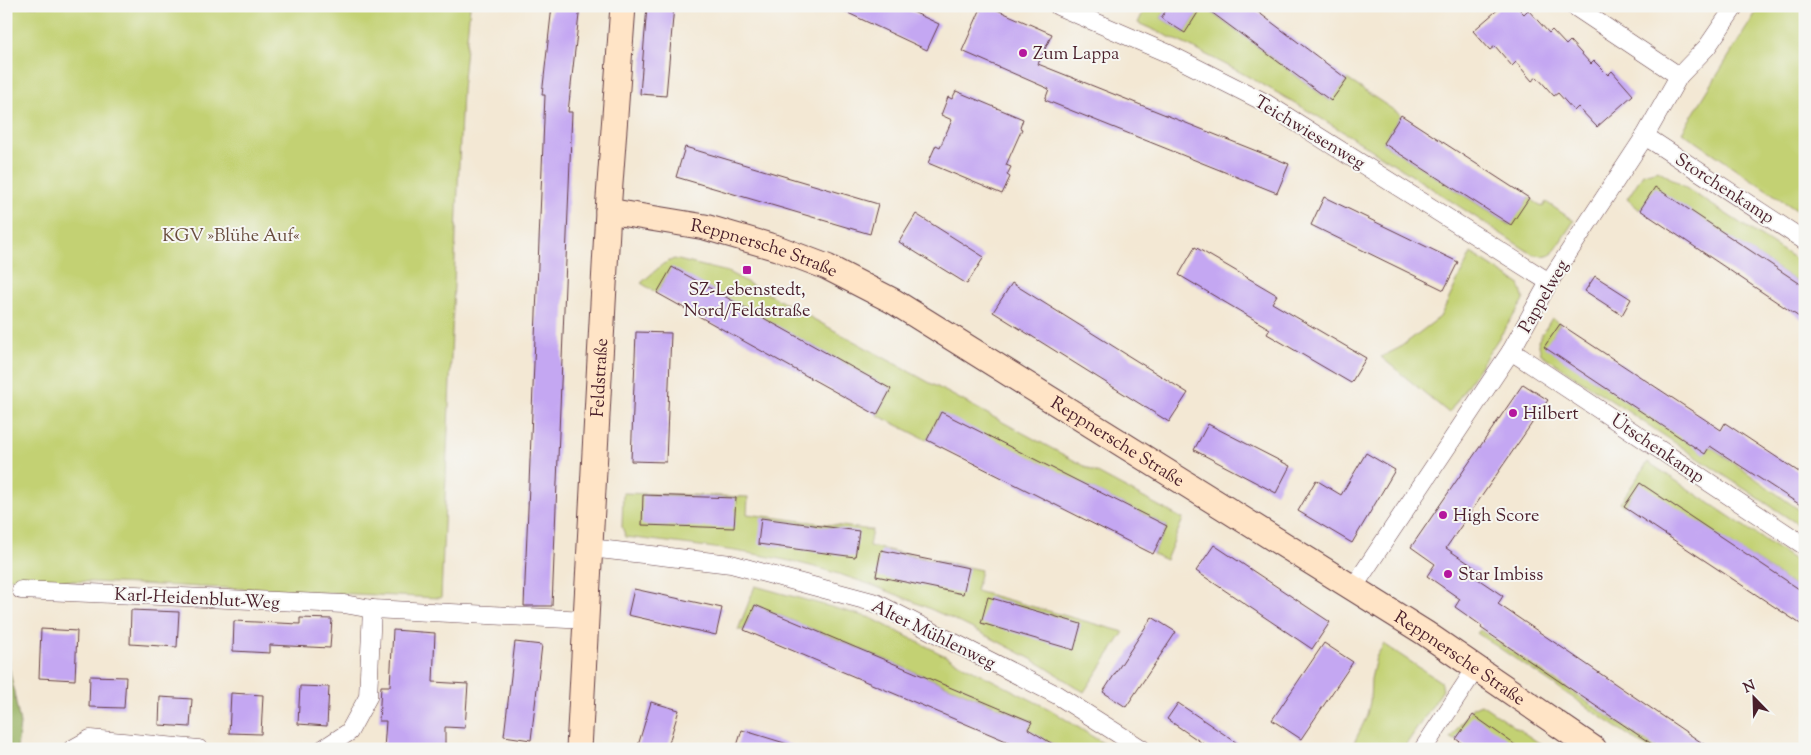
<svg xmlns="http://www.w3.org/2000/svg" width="1811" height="755" font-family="'Sorts Mill Goudy',serif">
  <rect width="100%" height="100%" fill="#f6f6f2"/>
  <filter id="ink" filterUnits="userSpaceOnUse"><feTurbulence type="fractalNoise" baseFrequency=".02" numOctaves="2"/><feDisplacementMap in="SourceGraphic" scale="10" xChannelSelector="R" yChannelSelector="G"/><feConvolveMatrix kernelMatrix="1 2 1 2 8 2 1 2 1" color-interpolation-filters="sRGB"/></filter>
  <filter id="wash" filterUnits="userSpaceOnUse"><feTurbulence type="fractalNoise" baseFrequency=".0096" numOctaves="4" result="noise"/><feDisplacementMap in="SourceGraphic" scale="20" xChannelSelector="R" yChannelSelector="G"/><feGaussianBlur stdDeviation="1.12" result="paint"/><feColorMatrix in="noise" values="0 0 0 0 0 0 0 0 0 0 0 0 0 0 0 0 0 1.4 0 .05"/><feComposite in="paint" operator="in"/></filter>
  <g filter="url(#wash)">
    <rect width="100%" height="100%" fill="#f3e8d4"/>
    <g fill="#c3d173" stroke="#86784f">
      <path d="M6,6h464l-8,84 -21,508 -435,-20z"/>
      <path d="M1146,6h23l-8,12 24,15 17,-27h6l4,7 118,88 17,-22 54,36 -18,28 127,82 19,-27 14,9 3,-5 28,19 -22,33 -10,2 -10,-2c-128,-83 -253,-171 -394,-231z"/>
      <path d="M1760,6h45v210l-123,-84z"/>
      <path d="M1658,170l147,95v22l-150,-99 -15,22 -13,-11 16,-25z"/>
      <path d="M1471,253l48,31 5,16 -75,113 -68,-56 18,-9 41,-31z"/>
      <path d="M674,259l54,13 202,111 253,136 -17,41 -13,-6 14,-28 -226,-113 -14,27 -50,-25 14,-26 -219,-121 -15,25 -16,-10 22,-19z"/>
      <path d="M1552,318l8,6 -15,23 160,106 5,-7 95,68v15l-264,-175 -3,-13z"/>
      <path d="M1648,462l157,105v26l-165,-109 -16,22 -4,-3z"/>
      <path d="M623,493l125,4 -1,17 125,16 -3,16 112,24 -5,21 148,41 -40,60c-17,-10 -34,-23 -51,-32 -74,-40 -152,-77 -234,-97 -57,-13 -115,-19 -173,-26l-4,-10z"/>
      <path d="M755,586l116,32 180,92 61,39h-51l-13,-8 -5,8h-20l-2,-2 10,-26 -276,-116 -11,25h-6z"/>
      <path d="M1480,630l177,119h-8l-172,-116z"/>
      <path d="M1384,644l57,38 2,8 -40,59h-48l1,-2 -3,-2 13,-27 4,-16 1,-23 5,-22z"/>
      <path d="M1481,704l67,45h-27l-71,-10 22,-31z"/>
    </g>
    <path fill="#9ab365" stroke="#726948" d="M6,650l14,74 -3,25h-11z"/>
    <g id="blocks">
      <g fill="#c4a7f2">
        <path d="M552,6h28l-12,106h4l-20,494h-28l21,-511h-3z"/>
        <path d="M647,6h27l-8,90 -26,-2z"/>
        <path d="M833,6h67l39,18 -12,26z"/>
        <path d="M982,6h6l64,28 -14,30 251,100 -12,29 -232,-93 4,-11 -87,-38z"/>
        <path d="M1169,6h33l-17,27 -24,-15z"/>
        <path d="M1203,6h47l97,73 -16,22z"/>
        <path d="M1502,6h14l8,8 4,-4 21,23 3,-3 14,15 4,-4 21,23 3,-3 14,14 4,-4 21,24 -36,32 -19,-20 -4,4 -16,-18 -4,3 -17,-19 -5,4 -16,-19 -4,4 -17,-20 -5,4 -17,-19z"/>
        <path d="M956,91l67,28 -3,9 2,1 -16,36 5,2 -4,8 3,2 -8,17 -74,-31 8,-18 4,2 12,-27 -11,-5 7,-18 4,2z"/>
        <path d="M1401,115l128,83 -18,27 -128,-82z"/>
        <path d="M685,147l193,57 -8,30 -194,-57z"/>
        <path d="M1655,187l150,100v34l-165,-111z"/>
        <path d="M1324,197l134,65 -14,28 -133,-65z"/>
        <path d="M916,214l68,43 -17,27 -68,-42z"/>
        <path d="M1195,247l82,48 -5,8 94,55 -15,25 -84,-49 3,-5 -91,-54z"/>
        <path d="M672,267l219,122 -14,26 -220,-122z"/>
        <path d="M1595,276l36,23 -9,16 -37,-24z"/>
        <path d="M1012,283l176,110 -19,29 -176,-110z"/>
        <path d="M1560,324l161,106 4,-7 80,53v32l-95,-62 -5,8 -161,-107z"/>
        <path d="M636,332l35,1 -5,129 -35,-1z"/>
        <path d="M1523,384l25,16 -102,148 34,23 -5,6 28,19 -5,8 213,145h-52l-178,-121 1,-2 -27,-19 5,-8 -33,-23 8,-12 -24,-17z"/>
        <path d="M941,412l226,114 -14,28 -226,-114z"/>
        <path d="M1208,424l82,42 -14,27 -82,-43z"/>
        <path d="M1366,453l29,17 -43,73 -54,-32 18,-31 25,15z"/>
        <path d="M1640,483l165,110v34l-181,-120z"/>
        <path d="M643,495l93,3 -2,30 -92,-3z"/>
        <path d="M761,518l98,13 -4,26 -97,-13z"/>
        <path d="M1214,545l116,77 -18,27 -116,-78z"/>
        <path d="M881,550l88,18 -6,26 -87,-18z"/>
        <path d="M634,589l88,19 -6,27 -88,-20z"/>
        <path d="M988,597l93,27 -7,26 -93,-27z"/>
        <path d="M755,605l277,117 -4,7 33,20h-36l-281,-119z"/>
        <path d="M131,610l48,2 -2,35 -47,-3z"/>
        <path d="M1152,617l24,15 -50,75 -23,-15z"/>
        <path d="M300,618l32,1 -2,29 -60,-3v8l-37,-2 1,-30 66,3z"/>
        <path d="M41,629l36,2 -2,49 -36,-2z"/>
        <path d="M393,630l42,3 -2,49 35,2 -3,44 -20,-1v22h-61l2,-28h-7l2,-35h9z"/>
        <path d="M515,642l27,3 -11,95 -27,-4z"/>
        <path d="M1324,643l29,19 -52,77 -29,-19z"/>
        <path d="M90,676l36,1 -2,31 -35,-1z"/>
        <path d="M300,686l29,1 -2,39 -29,-2z"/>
        <path d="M231,693l32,2 -2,39 -32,-1z"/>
        <path d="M160,697l32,2 -2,28 -31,-2z"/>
        <path d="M651,702l28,8 -12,39h-30z"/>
        <path d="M1178,703l68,46h-35l-44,-30z"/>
        <path d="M1473,715l48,34h-51l-14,-10z"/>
        <path d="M742,730l49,15v4h-55z"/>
      </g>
    </g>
  </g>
  <g filter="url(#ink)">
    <use href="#blocks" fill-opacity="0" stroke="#633d44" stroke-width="1"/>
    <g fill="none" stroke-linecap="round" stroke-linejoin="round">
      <defs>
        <g id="street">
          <path d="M1058,6l109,47 97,49 285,180"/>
          <path d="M1574,6l105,70"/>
          <path d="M1645,136l160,105"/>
          <path d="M1511,351l294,195"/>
          <path d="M590,548l141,16 145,39 181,92 85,54"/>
          <path d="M1353,588l158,-237 38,-69 96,-146 34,-60 28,-29 28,-41"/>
          <path d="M21,590l323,14 28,5 215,11"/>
          <path d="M72,749l18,-10 109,10"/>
          <path d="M323,749l26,-17 19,-35 4,-88"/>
          <path d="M1423,749l53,-81"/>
        </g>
        <g id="secondary">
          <path id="s1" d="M608,211l97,16 72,21 50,19 66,34 532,332 169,116"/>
          <path id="s2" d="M579,749l29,-538 15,-205"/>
        </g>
      </defs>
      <use href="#street" stroke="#633d44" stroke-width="19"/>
      <use href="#secondary" stroke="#633d44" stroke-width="27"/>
      <use href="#street" stroke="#fff" stroke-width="18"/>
      <use href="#secondary" stroke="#ffe4c6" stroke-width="25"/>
    </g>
  </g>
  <g fill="#b5179e" stroke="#f6f6f2" stroke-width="2">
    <circle cx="1023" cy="53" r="5"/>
    <rect x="742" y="265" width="10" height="10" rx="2.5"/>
    <circle cx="1513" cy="413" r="5"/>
    <circle cx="1443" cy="515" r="5"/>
    <circle cx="1448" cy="574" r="5"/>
  </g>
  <g text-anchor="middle" stroke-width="4" stroke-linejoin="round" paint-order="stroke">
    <g font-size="18" fill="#4a1f2b" stroke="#f6f6f2" text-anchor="start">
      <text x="1033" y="59">Zum Lappa</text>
      <text x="747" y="295" text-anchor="middle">SZ-Lebenstedt,<tspan x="747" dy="21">Nord/Feldstraße</tspan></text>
      <text x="1523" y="419">Hilbert</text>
      <text x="1453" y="521">High Score</text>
      <text x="1458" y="580">Star Imbiss</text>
    </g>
    <g font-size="18" fill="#4a1f2b" stroke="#f6f6f2">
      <text transform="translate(1310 132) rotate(31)" y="6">Teichwiesenweg</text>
      <text transform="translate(1725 188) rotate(33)" y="6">Storchenkamp</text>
      <text dy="6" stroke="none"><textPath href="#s1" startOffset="161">Reppnersche Straße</textPath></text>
      <text transform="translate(1543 296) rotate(-60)" y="6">Pappelweg</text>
      <text dy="6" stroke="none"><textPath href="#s2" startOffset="372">Feldstraße</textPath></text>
      <text dy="6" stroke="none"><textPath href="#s1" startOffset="566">Reppnersche Straße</textPath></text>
      <text transform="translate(1658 448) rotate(34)" y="6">Ütschenkamp</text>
      <text transform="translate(197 598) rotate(3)" y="6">Karl-Heidenblut-Weg</text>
      <text transform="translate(934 634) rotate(26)" y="6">Alter Mühlenweg</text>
      <text dy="6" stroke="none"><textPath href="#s1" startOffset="971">Reppnersche Straße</textPath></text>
    </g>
    <g font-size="18" fill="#684c3d" stroke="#f6f6f2">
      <text x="231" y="241">KGV »Blühe Auf«</text>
    </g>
  </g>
  <rect width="1811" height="755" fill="none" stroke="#f6f6f2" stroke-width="25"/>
  <g transform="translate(1754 698) rotate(337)" stroke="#f6f6f2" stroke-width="4" paint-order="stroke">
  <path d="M0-4L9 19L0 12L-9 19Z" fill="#4a1f2b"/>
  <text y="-8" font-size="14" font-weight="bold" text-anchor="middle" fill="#4a1f2b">N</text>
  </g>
</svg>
